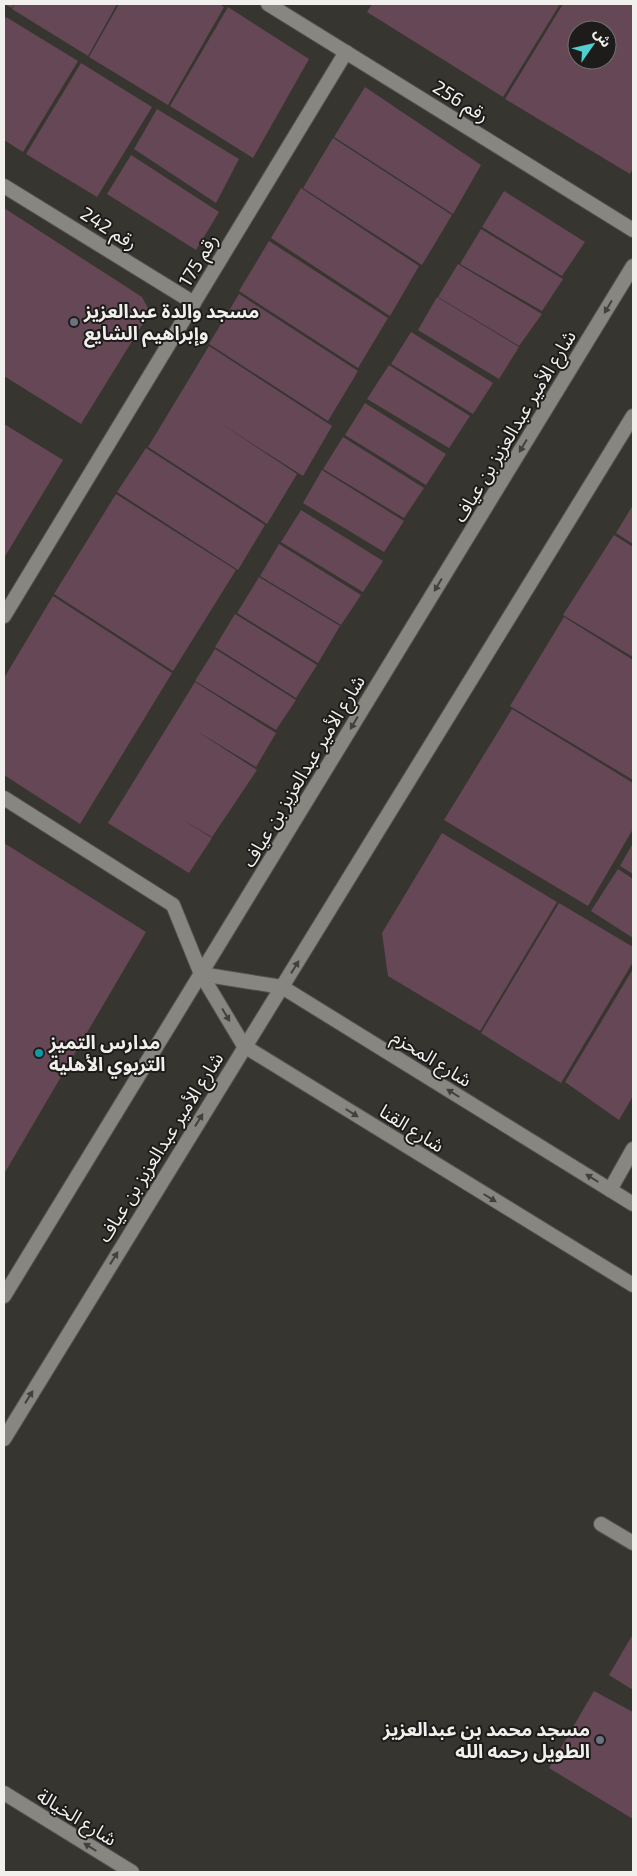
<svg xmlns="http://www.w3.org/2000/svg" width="637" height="1876" font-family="'Exo 2','Noto Sans Arabic',sans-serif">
  <rect width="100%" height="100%" fill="#363530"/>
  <g fill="#664755" fill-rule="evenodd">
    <path d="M4,4h10l-2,4z"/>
    <path d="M15,4h102l-29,52 -76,-47z"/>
    <path d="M119,4h100l5,3 -56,98 -79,-48z"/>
    <path d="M372,4h188l-57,93 -136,-85z"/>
    <path d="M563,4h70v164l-3,6 -125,-75zM577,30h30v30h-30z"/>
    <path d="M228,7l81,52 -56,99 -83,-52z"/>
    <path d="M6,17l72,44 -55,91 -19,-12v-119z"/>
    <path d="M81,63l71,44 -55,90 -71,-43z"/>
    <path d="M365,87l116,78 -28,49 -119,-77z"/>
    <path d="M157,109l82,50 -23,44 -82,-54z"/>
    <path d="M333,138l119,77 -30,50 -119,-77z"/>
    <path d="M131,155l88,57 -23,38 -89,-56z"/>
    <path d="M301,188l118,78 -29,50 -119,-78z"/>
    <path d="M504,191l81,51 -23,34 -80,-49z"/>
    <path d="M4,208l138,89 8,15 -69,112 -77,-48z"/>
    <path d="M481,229l82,50 -21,32 -82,-47z"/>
    <path d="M269,241l119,77 -30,50 -119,-77z"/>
    <path d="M458,264l84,50 -23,32 -81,-49z"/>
    <path d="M239,294l119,77 -30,50 -119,-77z"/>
    <path d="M437,297l82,50 -20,32 -81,-49z"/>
    <path d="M411,332l82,51 -20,31 -82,-50z"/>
    <path d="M209,346l123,80 -29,50 -83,-53 77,51 -30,50 -119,-77z"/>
    <path d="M389,365l81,51 -21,32 -82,-49z"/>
    <path d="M365,403l81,51 -20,31 -81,-50z"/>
    <path d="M4,424l59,36 -59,98z"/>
    <path d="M343,437l81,51 -20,30 -81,-49z"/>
    <path d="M146,448l119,77 -27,45 -121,-78z"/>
    <path d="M322,470l82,51 -20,31 -81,-49z"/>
    <path d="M116,494l120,76 -63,101 -119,-77z"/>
    <path d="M633,505v39l-17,-11z"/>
    <path d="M301,510l82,51 -20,31 -82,-50z"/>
    <path d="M614,535l19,12v110l-70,-42z"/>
    <path d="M279,544l82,51 -20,30 -81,-49z"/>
    <path d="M259,577l81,49 -22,37 -81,-50z"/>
    <path d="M53,596l119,77 -92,151 -76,-49v-97z"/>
    <path d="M235,614l82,51 -21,33 -81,-51z"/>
    <path d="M564,617l69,43v120l-123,-74z"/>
    <path d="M215,649l81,51 -20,30 -81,-49z"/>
    <path d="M195,682l81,51 -20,34 -61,-37 62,40 -45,67 -32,-19 32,20 -23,35 -81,-50z"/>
    <path d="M512,709l121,74v46l-45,77 -144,-86z"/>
    <path d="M442,833l115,69 -77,129 -92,-55 -6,-43z"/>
    <path d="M4,843l142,89 -142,242z"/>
    <path d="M633,843v31l-13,-8z"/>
    <path d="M618,869l15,10v59l-42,-27z"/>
    <path d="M559,903l74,44v15l-72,121 -80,-50z"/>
    <path d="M633,969v127l-14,24 -54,-38z"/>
    <path d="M633,1634v56l-24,-15z"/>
    <path d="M594,1691l39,21v107l-84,-51z"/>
  </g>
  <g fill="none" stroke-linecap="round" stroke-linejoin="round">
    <defs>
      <path id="service" d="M601,1524l32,19"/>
      <g id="minor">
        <path d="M268,4l365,226"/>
        <path d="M4,186l190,117"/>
        <path d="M4,616l342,-564"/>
        <path d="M4,798l169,107 28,69"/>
        <path d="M610,1190l23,-41"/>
        <path d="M4,1296l629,-1030"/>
        <path d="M4,1439l629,-1023"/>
        <path d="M4,1793l128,79"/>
      </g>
      <g id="tertiary">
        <path d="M201,974l43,72 389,239"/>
        <path d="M201,974l81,13 351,217"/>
      </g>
    </defs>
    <use href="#service" stroke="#55534f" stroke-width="16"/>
    <use href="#minor" stroke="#55534f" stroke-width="16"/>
    <use href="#tertiary" stroke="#55534f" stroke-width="16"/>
    <use href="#service" stroke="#878681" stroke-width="14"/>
    <use href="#minor" stroke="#878681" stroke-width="14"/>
    <use href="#tertiary" stroke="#878681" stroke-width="14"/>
  </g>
  <defs><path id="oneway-solid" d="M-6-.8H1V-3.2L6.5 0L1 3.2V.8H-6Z" transform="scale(1.25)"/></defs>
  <g fill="#42413e">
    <use href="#oneway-solid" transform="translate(608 307) rotate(121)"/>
    <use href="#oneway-solid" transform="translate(523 446) rotate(121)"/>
    <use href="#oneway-solid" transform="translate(438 585) rotate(121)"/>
    <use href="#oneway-solid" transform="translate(354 723) rotate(121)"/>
    <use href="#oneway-solid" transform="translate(295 967) rotate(-58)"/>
    <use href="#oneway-solid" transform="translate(226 1015) rotate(59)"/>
    <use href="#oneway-solid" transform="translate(453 1093) rotate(-148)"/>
    <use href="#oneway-solid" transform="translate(352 1113) rotate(32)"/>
    <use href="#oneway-solid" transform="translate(199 1120) rotate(-58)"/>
    <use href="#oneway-solid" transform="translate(592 1178) rotate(-148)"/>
    <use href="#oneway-solid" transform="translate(490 1198) rotate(32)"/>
    <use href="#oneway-solid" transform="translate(114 1258) rotate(-58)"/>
    <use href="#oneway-solid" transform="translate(29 1397) rotate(-58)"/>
    <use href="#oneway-solid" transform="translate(90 1847) rotate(-148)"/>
  </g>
  <g fill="#6b7280" stroke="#1d1c1a" stroke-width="2">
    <circle cx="74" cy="322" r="5"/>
    <circle cx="600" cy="1740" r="5"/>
  </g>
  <circle fill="#0f9aa8" stroke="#1d1c1a" stroke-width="2" cx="39" cy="1053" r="5"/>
  <g text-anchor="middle" stroke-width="4" stroke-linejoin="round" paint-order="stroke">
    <g font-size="19" fill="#f1f0ed" stroke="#1d1c1a">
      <text transform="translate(461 101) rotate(32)" y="7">رقم 256</text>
      <text transform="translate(109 228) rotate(32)" y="7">رقم 242</text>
      <text transform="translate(198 260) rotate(-59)" y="7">رقم 175</text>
      <text transform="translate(514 426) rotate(-59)" y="7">شارع الأمير عبدالعزيز بن عياف</text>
      <text transform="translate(303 771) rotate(-59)" y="7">شارع الأمير عبدالعزيز بن عياف</text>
      <text transform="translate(432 1058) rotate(32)" y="7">شارع المحزم</text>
      <text transform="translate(412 1128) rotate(32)" y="7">شارع القنا</text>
      <text transform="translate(160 1147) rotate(-58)" y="7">شارع الأمير عبدالعزيز بن عياف</text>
      <text transform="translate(77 1817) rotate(32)" y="7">شارع الخيالة</text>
    </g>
    <g font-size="19" font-weight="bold" fill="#f1f0ed" stroke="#1d1c1a" text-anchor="start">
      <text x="84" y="318">مسجد والدة عبدالعزيز<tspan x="84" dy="22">وإبراهيم الشايع</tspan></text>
      <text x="49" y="1049">مدارس التميز<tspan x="49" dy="22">التربوي الأهلية</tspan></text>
      <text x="590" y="1736" text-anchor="end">مسجد محمد بن عبدالعزيز<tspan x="590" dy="22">الطويل رحمه الله</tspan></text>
    </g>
  </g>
  <rect width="637" height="1876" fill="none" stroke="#f1f0ed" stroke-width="10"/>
  <g transform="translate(592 45) rotate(56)"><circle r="24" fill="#1d1c1a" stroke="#72716e"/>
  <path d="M0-4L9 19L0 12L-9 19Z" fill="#52cdd0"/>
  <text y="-8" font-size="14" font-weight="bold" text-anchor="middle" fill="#f1f0ed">ش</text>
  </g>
</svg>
